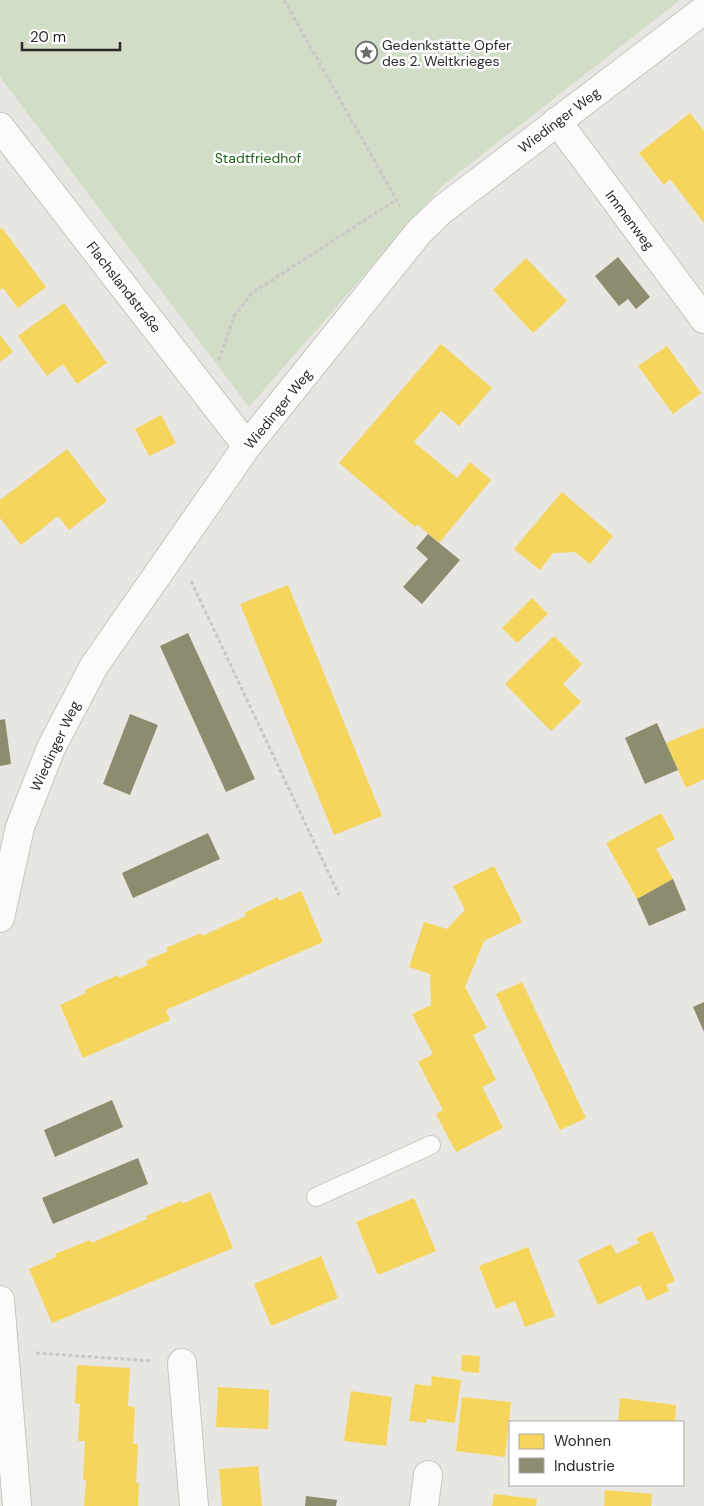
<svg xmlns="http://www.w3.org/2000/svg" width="704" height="1506" font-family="'DM Sans',sans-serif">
  <rect width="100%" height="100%" fill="#e8e6e0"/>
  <path fill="#d1ddc7" d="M0,0h680l-238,186 -193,221 -249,-330z"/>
  <g fill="#f6d55c">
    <path d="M690,113l14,18v92l-34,-44 -6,6 -25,-32z"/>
    <path d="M2,228l44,59 -28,21 -15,-20 -3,2v-61z"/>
    <path d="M526,258l41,43 -34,32 -40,-43z"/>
    <path d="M64,303l43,60 -30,21 -14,-20 -16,12 -29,-40z"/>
    <path d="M0,335l13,17 -13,10z"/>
    <path d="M441,344l51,44 -33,38 -18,-15 -27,31 43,36 13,-16 21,18 -52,63 -22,-19 -2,3 -76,-64z"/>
    <path d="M667,346l34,47 -28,21 -35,-48z"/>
    <path d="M161,415l15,28 -27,13 -14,-27z"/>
    <path d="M67,449l40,52 -38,29 -11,-14 -37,29 -21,-27v-18z"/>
    <path d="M562,492l51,44 -23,28 -15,-12 -22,1 -13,17 -26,-21z"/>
    <path d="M288,585l94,231 -48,19 -94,-231z"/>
    <path d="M532,598l16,16 -31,29 -15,-15z"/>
    <path d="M554,636l28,28 -19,20 18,18 -30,29 -46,-47z"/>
    <path d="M704,727v52l-18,9 -20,-45z"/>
    <path d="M661,813l14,26 -19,10 17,30 -36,20 -31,-56z"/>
    <path d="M494,866l28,56 -38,19 -19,46 22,41 -14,7 23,45 -14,7 21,41 -47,24 -20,-38 7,-4 -25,-48 15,-8 -21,-40 19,-9 -1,-31 -21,-7 15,-45 23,7 18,-19 -12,-24z"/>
    <path d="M301,891l22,51 -157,68 4,10 -87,38 -23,-53 26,-12 -1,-3 33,-15 1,3 29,-13 -2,-4 22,-10 -2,-3 35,-15 1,3 44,-20 -2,-3 34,-16 1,4z"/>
    <path d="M522,982l64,136 -26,12 -64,-136z"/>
    <path d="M210,1192l23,56 -181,75 -23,-54 27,-12 -1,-3 35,-14 1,3 56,-24 -1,-3 35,-15 1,3z"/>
    <path d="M414,1198l22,53 -58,24 -22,-53z"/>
    <path d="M652,1231l23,50 -9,4 3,6 -22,10 -7,-16 -42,20 -20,-45 33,-16 5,10 23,-11 -3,-5z"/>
    <path d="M528,1247l27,69 -30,11 -10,-26 -19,8 -17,-43z"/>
    <path d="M321,1256l17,42 -67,28 -17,-42z"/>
    <path d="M462,1355l18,1 -1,17 -18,-2z"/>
    <path d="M77,1365l53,3 -2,38 7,1 -2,37h5l-2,39h3l-1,23h-54l2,-26h-3l2,-39h-7l2,-37 -5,-1z"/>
    <path d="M432,1376l29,4 -6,43 -29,-4v4l-17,-2 6,-37 16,2z"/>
    <path d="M218,1387l51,3 -1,39 -52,-2z"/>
    <path d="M351,1391l41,6 -6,49 -42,-5z"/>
    <path d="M462,1397l49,5 -6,55 -49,-6z"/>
    <path d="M620,1398l56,7 -1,17h-57z"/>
    <path d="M258,1466l4,40h-40l-3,-37z"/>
    <path d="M605,1490l47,4 -1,12h-47z"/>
    <path d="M494,1494l43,5 -1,7h-44z"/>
  </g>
  <g fill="#8c8c6e">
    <path d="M618,257l32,40 -14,12 -8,-10 -9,7 -24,-30z"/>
    <path d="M428,534l32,26 -38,44 -19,-17 25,-28 -12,-11z"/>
    <path d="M188,633l67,146 -29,13 -66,-146z"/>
    <path d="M130,714l28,11 -28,70 -27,-11z"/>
    <path d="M5,719l6,45 -11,2v-46z"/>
    <path d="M657,723l21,47 -33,14 -20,-46z"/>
    <path d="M208,833l12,26 -87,39 -11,-25z"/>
    <path d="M673,879l13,31 -37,16 -12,-27z"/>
    <path d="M704,1002v30l-11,-25z"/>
    <path d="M112,1100l11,27 -68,30 -11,-27z"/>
    <path d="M138,1158l10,26 -95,40 -11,-26z"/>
    <path d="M306,1496l31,4 -1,6h-31z"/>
  </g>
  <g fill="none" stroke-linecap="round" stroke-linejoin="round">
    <defs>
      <path id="service" d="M316,1197l115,-52"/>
      <g id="minor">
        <path d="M557,121l147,198"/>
        <path d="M0,127l247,319"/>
        <path d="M0,918l20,-91 31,-79 43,-82 153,-220 172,-214 24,-23 261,-199"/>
        <path d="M0,1300l17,206"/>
        <path d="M182,1363l12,143"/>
        <path d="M424,1506l4,-31"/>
      </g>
    </defs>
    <use href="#service" stroke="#c6c5c5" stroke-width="20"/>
    <use href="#minor" stroke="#c6c5c5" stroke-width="30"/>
    <g stroke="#c8c8c7" stroke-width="3" stroke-dasharray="4 2.5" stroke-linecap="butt">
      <path d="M284,0l116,206"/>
      <path d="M219,360l15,-44 18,-23 144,-93"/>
      <path d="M191,581l148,314"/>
      <path d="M36,1353l116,8"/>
    </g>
    <use href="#service" stroke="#fcfbfa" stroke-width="18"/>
    <use href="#minor" stroke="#fcfbfa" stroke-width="28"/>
  </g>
  <defs>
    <symbol id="sight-ring" viewBox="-11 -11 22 22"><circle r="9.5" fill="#fff" stroke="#6c6c6a" stroke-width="1.5"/><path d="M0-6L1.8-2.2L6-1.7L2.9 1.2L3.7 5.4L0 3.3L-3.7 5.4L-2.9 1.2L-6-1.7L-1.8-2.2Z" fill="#6c6c6a"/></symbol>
  </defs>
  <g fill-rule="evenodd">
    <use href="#sight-ring" x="354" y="40" width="25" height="25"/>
  </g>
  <g text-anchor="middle" stroke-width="5" stroke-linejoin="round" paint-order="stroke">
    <g font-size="14" fill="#2a2a2a" stroke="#fff" text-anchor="start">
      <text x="382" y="50">Gedenkstätte Opfer<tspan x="382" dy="16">des 2. Weltkrieges</tspan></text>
    </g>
    <g font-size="14" fill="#2a2a2a" stroke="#fff">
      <text transform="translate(559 120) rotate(-37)" y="5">Wiedinger Weg</text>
      <text transform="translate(630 220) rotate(53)" y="5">Immenweg</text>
      <text transform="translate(124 287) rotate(52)" y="5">Flachslandstraße</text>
      <text transform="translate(278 409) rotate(-51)" y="5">Wiedinger Weg</text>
      <text transform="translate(55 746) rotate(-65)" y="5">Wiedinger Weg</text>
    </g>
    <g font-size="14" fill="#20651b" stroke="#fff">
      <text x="258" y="163">Stadtfriedhof</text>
    </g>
  </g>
  <rect x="509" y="1421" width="175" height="65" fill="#ffffff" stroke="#aaaaaa"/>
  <rect x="519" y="1434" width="25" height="15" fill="#f6d55c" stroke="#aaaaaa"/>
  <text x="554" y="1446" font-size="15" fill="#2a2a2a">Wohnen</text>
  <rect x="519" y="1458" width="25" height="15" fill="#8c8c6e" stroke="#aaaaaa"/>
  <text x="554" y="1471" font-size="15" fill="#2a2a2a">Industrie</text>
  <path d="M22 42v8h98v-8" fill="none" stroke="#2a2a2a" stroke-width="2.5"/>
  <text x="30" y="42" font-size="15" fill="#2a2a2a" stroke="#ffffff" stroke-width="4" paint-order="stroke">20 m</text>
</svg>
